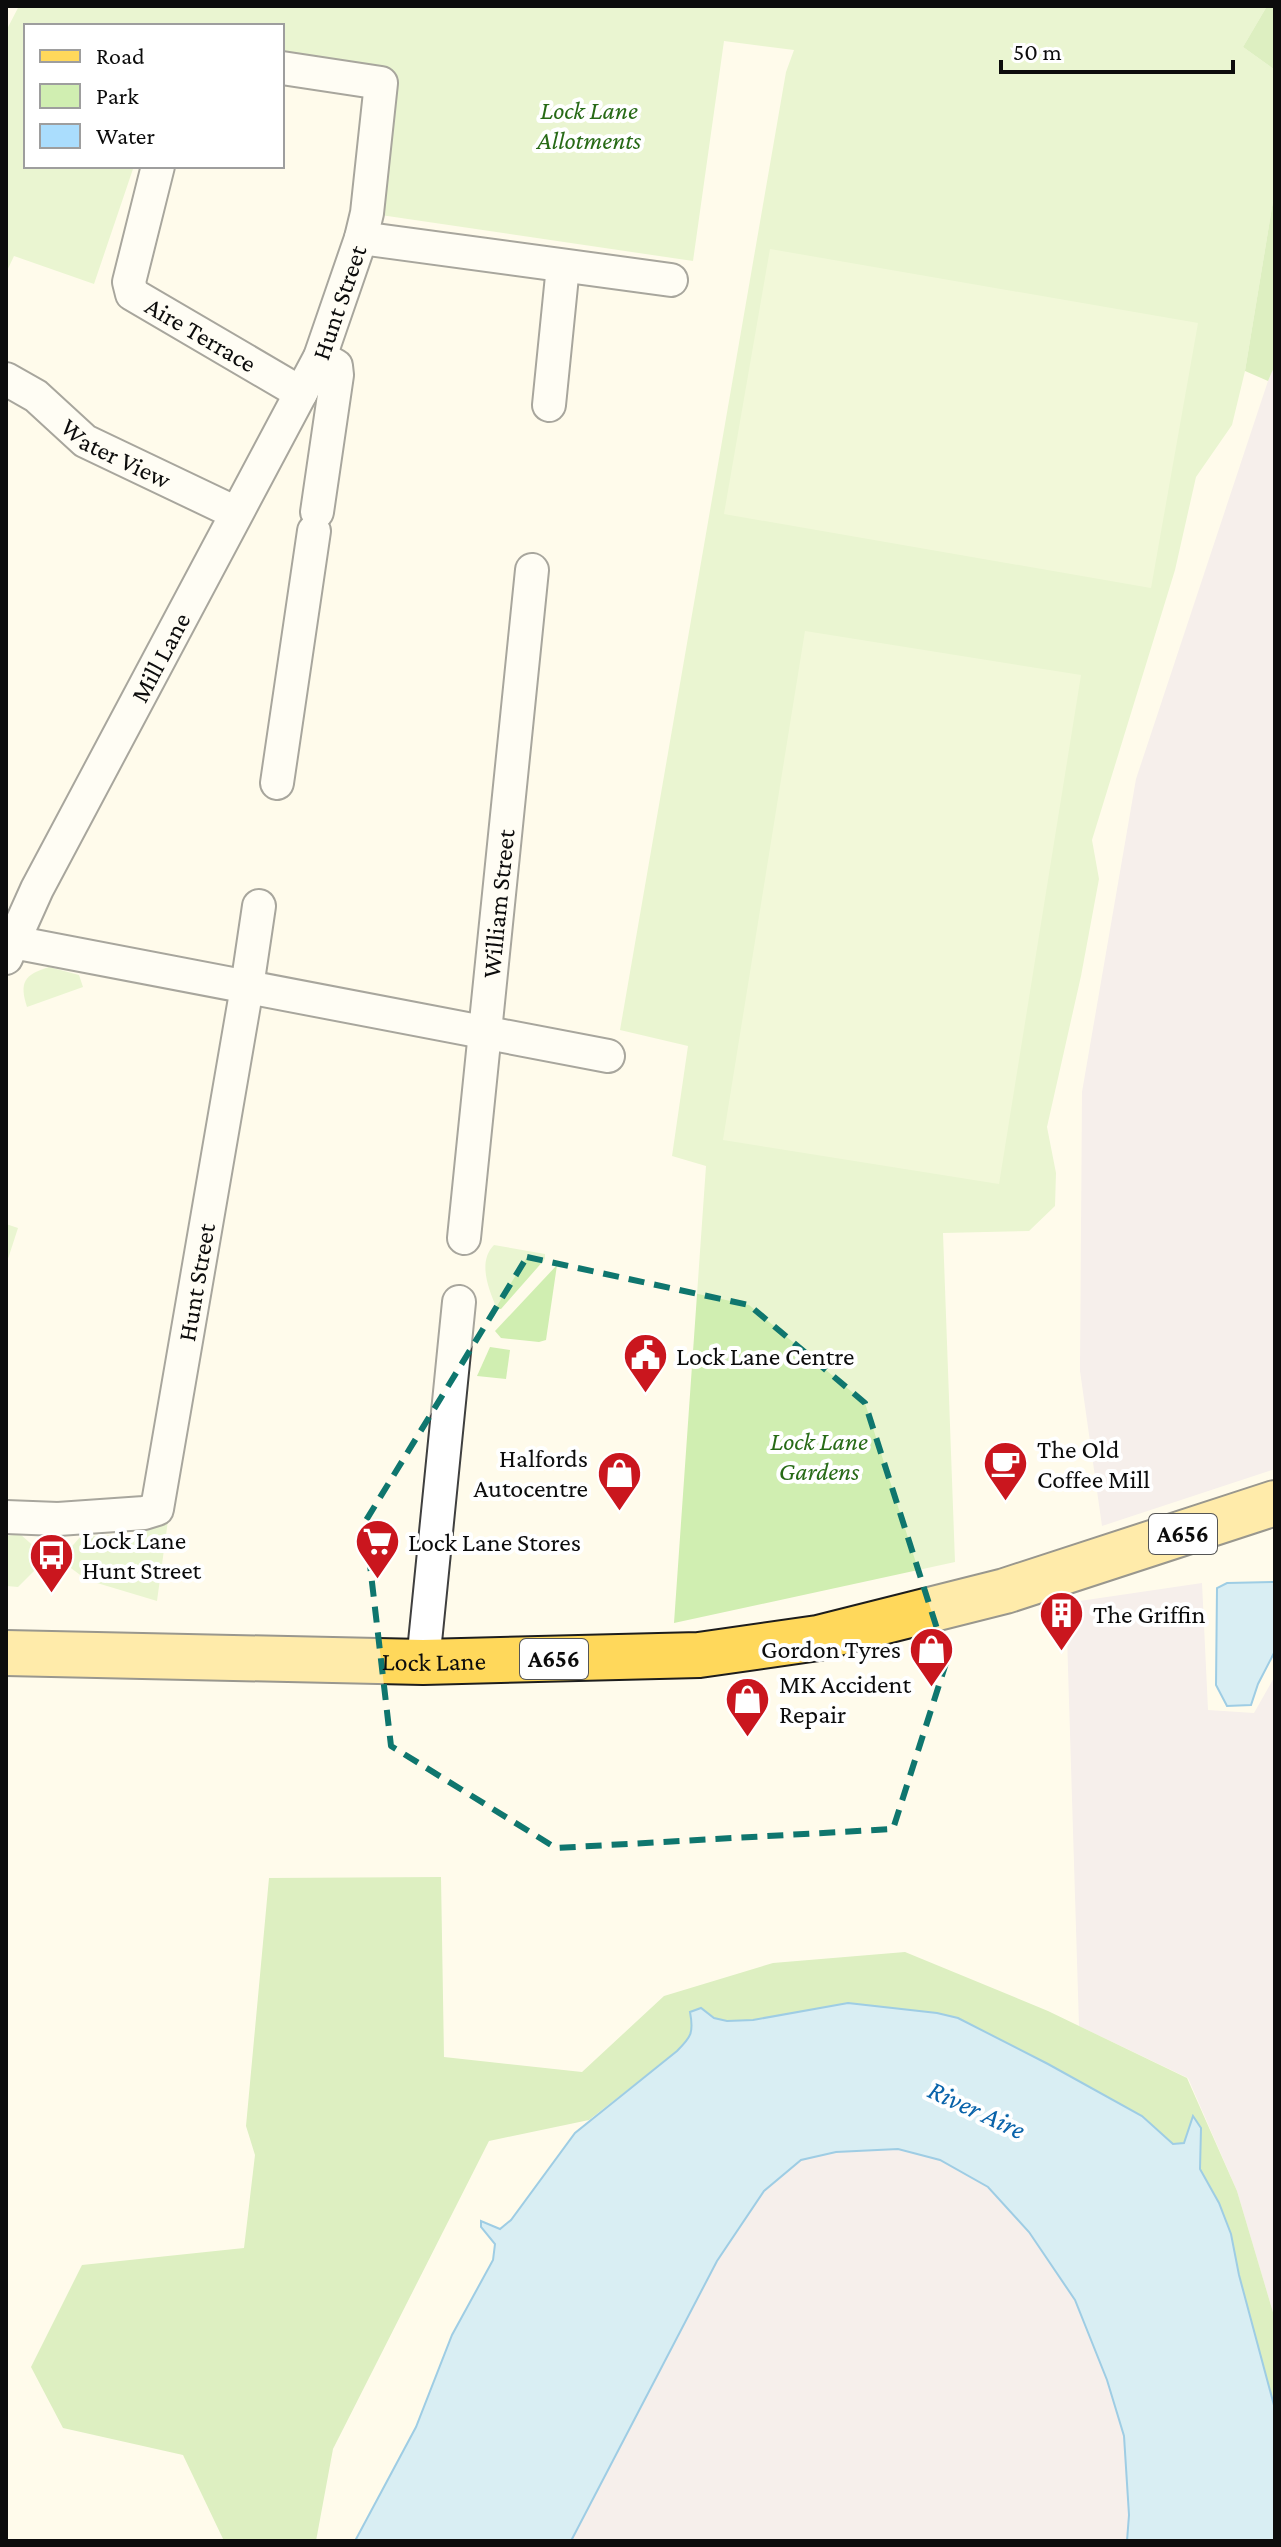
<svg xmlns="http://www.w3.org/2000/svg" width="1281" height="2547" font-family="'Crimson Pro',serif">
  <rect width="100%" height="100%" fill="#fffbeb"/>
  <g fill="#ebdfec">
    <path d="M1275,365v1104l-173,57 -22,-155 2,-279 54,-313 132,-398z"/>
    <path d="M1202,1583l6,127 46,3 21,-37v643l-38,-128 -49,-113 -109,-52 -13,-423z"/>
    <path d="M898,2149l42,11 48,27 41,45 46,68 32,80 17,56 5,79 -2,26h-556l146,-280 47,-70 37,-31 35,-8z"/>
  </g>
  <g fill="#d0eeb1">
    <path d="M19,6h1248l-24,41 32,23v119l-30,182 -13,54 -36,52 -21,93 -83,270 7,39 -18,97 -34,151 9,46 -1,33 -26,25 -86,2 12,329 -281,61 32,-457 -34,-10 16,-110 -68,-16 166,-958 8,-22 -70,-9 -31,220 -326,-48 13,-130 -98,-16v-41h-256v140h108l-40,118 -80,-28 -8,17v-242z"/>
    <path d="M49,967l30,8 4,12 -56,20c-8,-25 -3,-32 22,-40z"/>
    <path d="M6,1224l12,4 -12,37z"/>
    <path d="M494,1245l51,9v5l-44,50h-4c-8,-19 -20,-47 -3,-64z"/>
    <path d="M557,1265l-11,75 -7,2 -38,-4 -6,-7z"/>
    <path d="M490,1347l20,3 -4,29 -29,-3z"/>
    <path d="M169,1513l-12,88 -70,-21 -27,-20 21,-24 57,-1z"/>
    <path d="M20,1534l27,24 -29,29 -11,-1 -1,-50z"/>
  </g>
  <g fill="#b3e08e">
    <path d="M1267,6h8v64l-32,-23z"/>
    <path d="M1275,189v176l-7,16 -23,-10z"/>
    <path d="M441,1877l3,180 138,15 82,-76 109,-33 132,-11 143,59 139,67 50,113 38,128v90l-36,-134 -8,-41 -12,-31 -19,-34 1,-41 -8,-11 -9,26 -11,1 -31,-28 -94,-52 -90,-46 -21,-5 -89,-10 -95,17 -26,1 -13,-3 -21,6 -3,14 -13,13 -88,69 -100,21 -156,308 -17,92h-92l-41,-86 -120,-27 -32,-61 51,-102 162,-17 11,-93 -9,-29 23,-248z"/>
  </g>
  <g fill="#e3f4c4">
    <path d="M770,249l428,74 -47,265 -427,-74z"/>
    <path d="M805,631l276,44 -82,509 -276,-44z"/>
  </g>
  <g fill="#aaddfd" stroke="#2994db" stroke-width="2">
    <path d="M1275,1582v69l-17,33 -7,21 -24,1 -11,-21 1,-97 10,-5z"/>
    <path d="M848,2003l89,10 21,5 90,46 94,52 31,28 11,-1 9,-27 8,12 -1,41 19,34 12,31 8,41 36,134v132h-148l2,-26 -5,-79 -17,-56 -32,-80 -46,-68 -41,-45 -48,-27 -42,-11 -62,3 -35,8 -37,31 -47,70 -146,280h-216l61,-114 36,-92 41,-75 2,-16 -14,-17v-6l19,8 11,-9 64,-87 102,-82c14,-14 17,-18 13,-39l11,-4 13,10 13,3 26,-1z"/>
  </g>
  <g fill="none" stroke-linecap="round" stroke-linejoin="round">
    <defs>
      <g id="minor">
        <path id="s1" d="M158,166l-29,116 3,12 169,99"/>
        <path d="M361,238l310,42"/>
        <path id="s2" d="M6,379l30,17 49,45 151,72"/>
        <path d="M549,405l14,-139"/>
        <path d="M317,512l20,-137 -1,-9 -16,-9"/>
        <path d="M277,783l37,-252"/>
        <path d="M13,942l595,114"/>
        <path id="s3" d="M6,958l31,-69 283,-532 41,-119 6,-25 14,-130 -99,-15"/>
        <path id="s4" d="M464,1238l68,-668"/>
        <path id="s5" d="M6,1517l52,2 86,-6 13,-4 90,-522 12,-81"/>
        <path d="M423,1662l36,-360"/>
      </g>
      <g id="primary">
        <path id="s6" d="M6,1653l417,9 276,-7 119,-17 187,-47 270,-88"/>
      </g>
    </defs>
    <use href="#minor" stroke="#3f3f3f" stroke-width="36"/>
    <use href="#primary" stroke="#1d1d1d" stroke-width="48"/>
    <use href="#minor" stroke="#fff" stroke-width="32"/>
    <use href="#primary" stroke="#ffd85b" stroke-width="44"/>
  </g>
  <path d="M0 0H1281V2547H0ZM527,1257l222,48 116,98 82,257 -54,169 -337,19 -165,-102 -26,-224z" fill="#fffbeb" fill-opacity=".55" fill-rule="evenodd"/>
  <path fill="none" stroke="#0f766e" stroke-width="6" stroke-dasharray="16 10" stroke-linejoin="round" d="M527,1257l222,48 116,98 82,257 -54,169 -337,19 -165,-102 -26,-224z"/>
  <defs>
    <symbol id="civic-pin" viewBox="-11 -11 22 30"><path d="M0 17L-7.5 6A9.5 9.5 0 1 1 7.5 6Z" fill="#ca161e" stroke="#fff"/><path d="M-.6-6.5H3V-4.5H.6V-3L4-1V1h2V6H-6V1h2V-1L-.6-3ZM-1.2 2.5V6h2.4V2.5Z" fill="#fff"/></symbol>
    <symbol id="cafe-pin" viewBox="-11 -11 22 30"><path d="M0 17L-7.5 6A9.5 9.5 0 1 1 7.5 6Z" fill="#ca161e" stroke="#fff"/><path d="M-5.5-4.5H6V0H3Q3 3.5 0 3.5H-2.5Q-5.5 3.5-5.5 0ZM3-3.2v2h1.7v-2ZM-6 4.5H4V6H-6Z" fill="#fff"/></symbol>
    <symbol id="shop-pin" viewBox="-11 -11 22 30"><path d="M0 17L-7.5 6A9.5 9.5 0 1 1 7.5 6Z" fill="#ca161e" stroke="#fff"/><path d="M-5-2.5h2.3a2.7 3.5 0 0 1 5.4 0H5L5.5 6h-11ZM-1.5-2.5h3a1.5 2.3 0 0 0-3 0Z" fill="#fff"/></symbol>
    <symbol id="supermarket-pin" viewBox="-11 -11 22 30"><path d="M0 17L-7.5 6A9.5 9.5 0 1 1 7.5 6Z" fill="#ca161e" stroke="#fff"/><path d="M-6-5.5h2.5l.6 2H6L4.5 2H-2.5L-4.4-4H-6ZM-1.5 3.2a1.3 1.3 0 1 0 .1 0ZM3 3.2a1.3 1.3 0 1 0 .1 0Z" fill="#fff"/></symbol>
    <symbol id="bus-pin" viewBox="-11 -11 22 30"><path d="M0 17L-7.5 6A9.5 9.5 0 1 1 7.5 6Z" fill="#ca161e" stroke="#fff"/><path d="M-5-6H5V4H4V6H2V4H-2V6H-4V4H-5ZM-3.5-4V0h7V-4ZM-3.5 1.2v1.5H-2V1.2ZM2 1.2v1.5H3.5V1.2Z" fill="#fff"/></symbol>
    <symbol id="building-pin" viewBox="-11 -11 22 30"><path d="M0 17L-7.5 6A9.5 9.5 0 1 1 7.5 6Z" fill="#ca161e" stroke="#fff"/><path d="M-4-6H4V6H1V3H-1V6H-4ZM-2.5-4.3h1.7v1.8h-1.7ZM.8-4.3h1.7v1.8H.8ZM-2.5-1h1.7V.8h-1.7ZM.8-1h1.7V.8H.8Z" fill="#fff"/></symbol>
  </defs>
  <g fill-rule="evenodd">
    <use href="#civic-pin" x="620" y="1330" width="51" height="69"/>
    <use href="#cafe-pin" x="980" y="1438" width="51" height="69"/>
    <use href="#shop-pin" x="594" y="1448" width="51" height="69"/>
    <use href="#supermarket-pin" x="352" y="1516" width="51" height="69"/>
    <use href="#bus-pin" x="26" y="1530" width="51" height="69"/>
    <use href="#building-pin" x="1036" y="1588" width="51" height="69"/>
    <use href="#shop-pin" x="906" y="1624" width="51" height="69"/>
    <use href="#shop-pin" x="722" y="1674" width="51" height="69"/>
  </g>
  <g text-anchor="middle" stroke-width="8" stroke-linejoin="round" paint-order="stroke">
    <g fill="#fff" stroke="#555" stroke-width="2">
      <rect x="1149" y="1514" width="68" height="40" rx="6"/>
      <rect x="520" y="1639" width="68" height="40" rx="6"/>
    </g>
    <g font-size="24" font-weight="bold" fill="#0c0c0c">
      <text x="1183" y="1542">A656</text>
      <text x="554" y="1667">A656</text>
    </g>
    <g font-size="26" font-style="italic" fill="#276a16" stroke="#fff">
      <text x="589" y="119">Lock Lane<tspan x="589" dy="30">Allotments</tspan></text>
      <text x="819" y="1450">Lock Lane<tspan x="819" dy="30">Gardens</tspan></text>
    </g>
    <g font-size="26" fill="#0c0c0c" stroke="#fff">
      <text dy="9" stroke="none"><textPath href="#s3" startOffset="736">Hunt Street</textPath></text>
      <text dy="9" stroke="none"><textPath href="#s1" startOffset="212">Aire Terrace</textPath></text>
      <text dy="9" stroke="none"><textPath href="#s2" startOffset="134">Water View</textPath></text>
      <text dy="9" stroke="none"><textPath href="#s3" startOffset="338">Mill Lane</textPath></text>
      <text dy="9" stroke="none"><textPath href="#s4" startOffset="336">William Street</textPath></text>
      <text dy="9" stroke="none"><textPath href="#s5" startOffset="382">Hunt Street</textPath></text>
      <text dy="9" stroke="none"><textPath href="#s6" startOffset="428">Lock Lane</textPath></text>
    </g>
    <g font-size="26" fill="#0c0c0c" stroke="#fff" text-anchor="start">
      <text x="676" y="1365">Lock Lane Centre</text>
      <text x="1037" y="1458">The Old<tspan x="1037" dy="30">Coffee Mill</tspan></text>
      <text x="588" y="1467" text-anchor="end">Halfords<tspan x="588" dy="30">Autocentre</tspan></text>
      <text x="82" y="1549">Lock Lane<tspan x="82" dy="30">Hunt Street</tspan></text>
      <text x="408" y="1551">Lock Lane Stores</text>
      <text x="1093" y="1623">The Griffin</text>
      <text x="901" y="1658" text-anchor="end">Gordon Tyres</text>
      <text x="779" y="1693">MK Accident<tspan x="779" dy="30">Repair</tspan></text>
    </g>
    <g font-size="28" font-style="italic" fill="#0963aa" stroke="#fff">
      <text transform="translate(977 2109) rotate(25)" y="10">River Aire</text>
    </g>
  </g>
  <rect width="1281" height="2547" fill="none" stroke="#0c0c0c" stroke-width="16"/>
  <rect x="24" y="24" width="260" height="144" fill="#ffffff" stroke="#9e9e9e" stroke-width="2"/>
  <rect x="40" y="50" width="40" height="12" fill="#ffd85b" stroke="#9e9e9e" stroke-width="2"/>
  <text x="96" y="64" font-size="24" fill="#0c0c0c">Road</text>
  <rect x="40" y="84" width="40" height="24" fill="#d0eeb1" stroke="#9e9e9e" stroke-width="2"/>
  <text x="96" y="104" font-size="24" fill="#0c0c0c">Park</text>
  <rect x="40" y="124" width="40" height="24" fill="#aaddfd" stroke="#9e9e9e" stroke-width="2"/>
  <text x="96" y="144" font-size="24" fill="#0c0c0c">Water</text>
  <path d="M1001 60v12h232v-12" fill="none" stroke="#0c0c0c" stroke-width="4"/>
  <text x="1013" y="60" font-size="24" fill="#0c0c0c" stroke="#ffffff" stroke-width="6" paint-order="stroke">50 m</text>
</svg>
